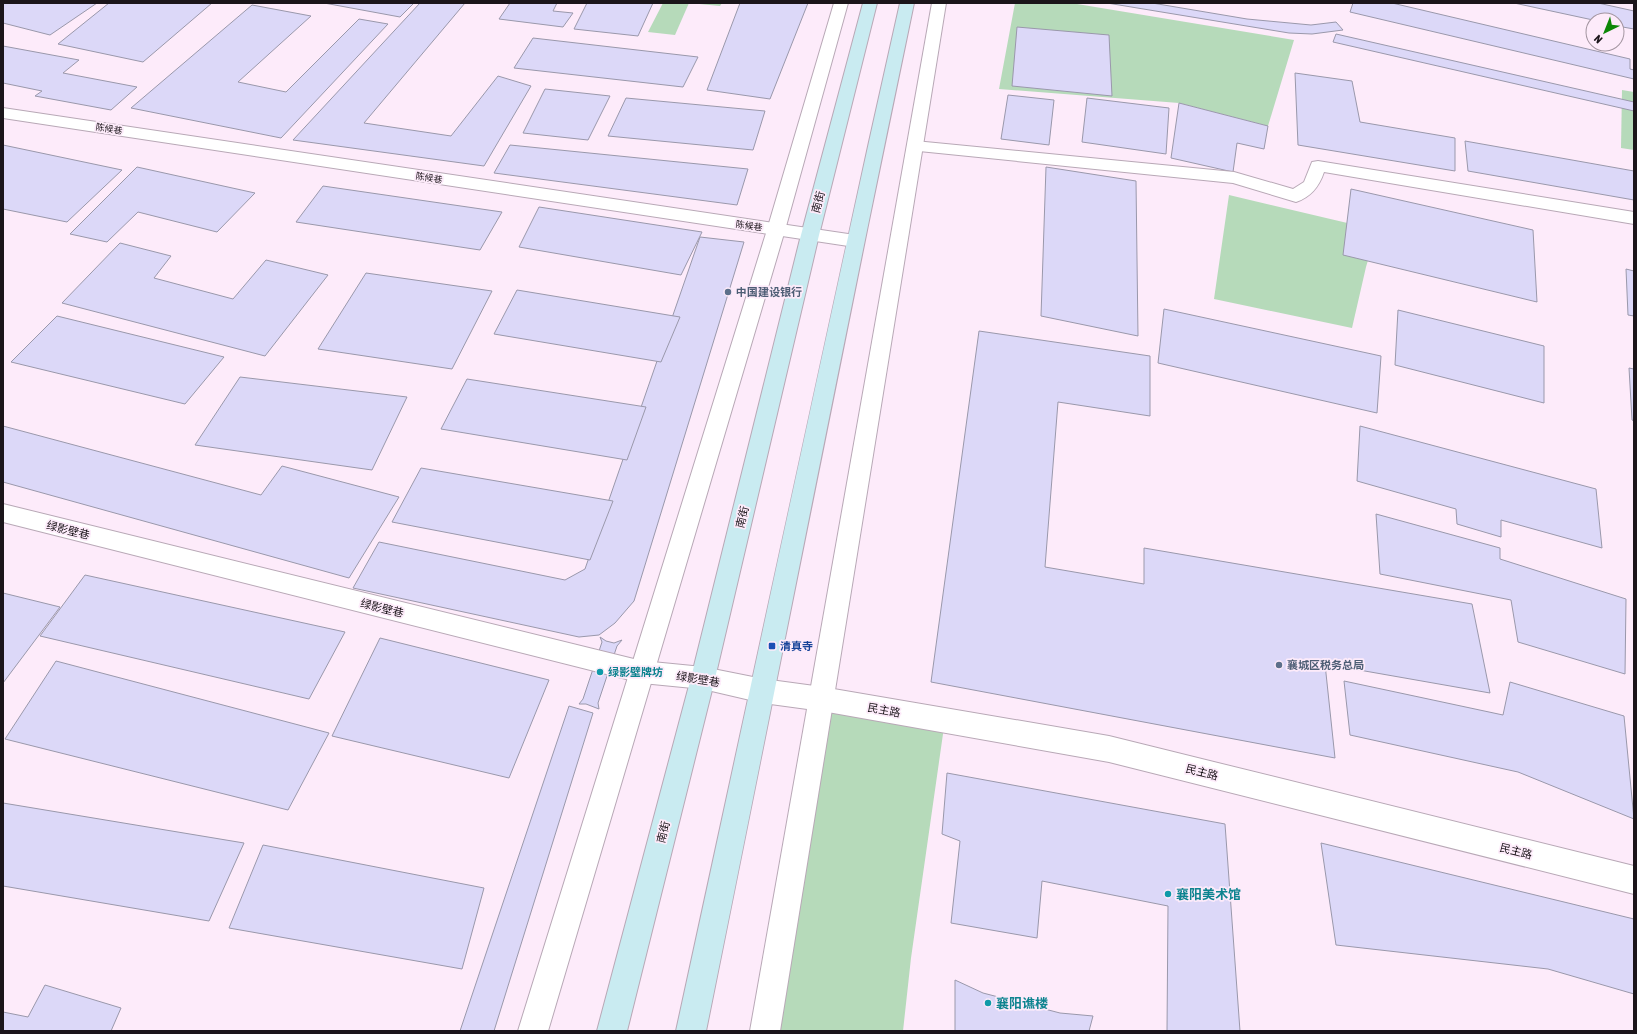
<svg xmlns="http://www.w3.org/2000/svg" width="1637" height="1034" font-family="'Asap Condensed','Noto Sans SC',sans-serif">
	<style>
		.green { fill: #b6daba }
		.building { fill: #dcd8f8; stroke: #9a98ab }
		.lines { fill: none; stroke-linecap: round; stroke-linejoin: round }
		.pedestrian-casing { stroke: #b8a8b6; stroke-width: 2 }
		.minor-casing { stroke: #b8a8b6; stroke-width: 2 }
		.tertiary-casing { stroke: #b8a8b6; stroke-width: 2 }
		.secondary-casing { stroke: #b8a8b6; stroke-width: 2 }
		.pedestrian { fill: #fff; fill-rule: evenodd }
		.minor { fill: #fff; fill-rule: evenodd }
		.tertiary { fill: #fff; fill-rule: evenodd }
		.secondary { fill: #c9ebf1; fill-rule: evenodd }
		.service-dot { fill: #5c6f8a; stroke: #fdebfa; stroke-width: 1.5 }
		.transit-dot { fill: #1a4fb4; stroke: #fdebfa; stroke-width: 1.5 }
		.culture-dot { fill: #0f9aa8; stroke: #fdebfa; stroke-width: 1.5 }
		.labels { text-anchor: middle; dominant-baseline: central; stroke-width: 3.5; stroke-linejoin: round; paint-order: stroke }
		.far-street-label { font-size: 9px; fill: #1b151a; stroke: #fdebfa }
		.street-label { font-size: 11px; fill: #1b151a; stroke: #fdebfa }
		.service-label { font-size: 11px; font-weight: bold; fill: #4e5e75; stroke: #fdebfa; text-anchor: start }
		.transit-label { font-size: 11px; font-weight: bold; fill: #164399; stroke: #fdebfa; text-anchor: start }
		.culture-label { font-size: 11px; font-weight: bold; fill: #0d838f; stroke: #fdebfa; text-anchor: start }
		.near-culture-label { font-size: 13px; font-weight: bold; fill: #0d838f; stroke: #fdebfa; text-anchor: start }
	</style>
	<rect width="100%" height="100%" fill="#fdebfa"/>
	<g class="green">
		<polygon points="663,3 722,3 720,6 689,3 675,35 648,32"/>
		<polygon points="1015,3 1071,3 1294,40 1268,126 1179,103 999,89"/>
		<polygon points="1622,90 1634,92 1634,150 1621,148"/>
		<polygon points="1229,195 1377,230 1366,267 1352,328 1214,299"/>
		<polygon points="822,699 945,720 911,958 903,1031 763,1031"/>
	</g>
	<g class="building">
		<polygon points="3,3 97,3 50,35 3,23"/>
		<polygon points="109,3 212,3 143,62 58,44"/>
		<polygon points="324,3 414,3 400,17"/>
		<polygon points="420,3 465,3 364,123 451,136 498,76 531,86 484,166 293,140"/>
		<polygon points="510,3 557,3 553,11 573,13 563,27 499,19"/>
		<polygon points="587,3 653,3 638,36 574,29"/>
		<polygon points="740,3 808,3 770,99 707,90"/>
		<polygon points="1107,3 1152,3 1247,19 1311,25 1336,22 1343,30 1312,34 1289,33"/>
		<polygon points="1353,3 1392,3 1630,59 1630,69 1634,70 1634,79 1350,12"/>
		<polygon points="1514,3 1598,3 1634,11 1634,29 1617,26 1617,20 1593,20"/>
		<polygon points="252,5 311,16 238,82 286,92 359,19 388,24 281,138 131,108"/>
		<polygon points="1017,27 1109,35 1112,96 1012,86"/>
		<polygon points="1336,34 1634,102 1634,111 1333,42"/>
		<polygon points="533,38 698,57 683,87 514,68"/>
		<polygon points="3,46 79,60 63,73 137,87 111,110 35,96 42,91 3,83"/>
		<polygon points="1295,73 1352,81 1360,122 1455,138 1455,171 1298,145"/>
		<polygon points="545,89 610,96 588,140 523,133"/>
		<polygon points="1008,95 1054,100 1049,145 1001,139"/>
		<polygon points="626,98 765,111 753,150 608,136"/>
		<polygon points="1087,98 1169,108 1166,154 1082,142"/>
		<polygon points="1179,103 1268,126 1264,149 1237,143 1233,172 1171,158"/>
		<polygon points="1465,141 1634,171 1634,200 1468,171"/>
		<polygon points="3,145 122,170 67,222 3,209"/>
		<polygon points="510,145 748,169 737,205 494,173"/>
		<polygon points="137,167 255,193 217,232 138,212 107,242 70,234"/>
		<polygon points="1046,167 1136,181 1138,336 1041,316"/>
		<polygon points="323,186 502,212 480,250 296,222"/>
		<polygon points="1351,189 1533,230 1537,302 1343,255"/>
		<polygon points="539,207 702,232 681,275 519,247"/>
		<polygon points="700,237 744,242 634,601 615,623 599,635 579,637 353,588 379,542 565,580 585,569"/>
		<polygon points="120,243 171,256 154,278 233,299 266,260 328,275 265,356 62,303"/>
		<polygon points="1626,269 1634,271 1634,316 1628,315"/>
		<polygon points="366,273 492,291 452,369 318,349"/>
		<polygon points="517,290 680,317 661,362 494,334"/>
		<polygon points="1164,309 1381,356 1377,413 1158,363"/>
		<polygon points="1398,310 1544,346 1544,403 1395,365"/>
		<polygon points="57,316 224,357 185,404 11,362"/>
		<polygon points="979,331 1150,356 1150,416 1058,402 1045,567 1144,584 1144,548 1472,604 1490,693 1325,664 1335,758 931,682"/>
		<polygon points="1629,368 1634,369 1634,421 1632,420"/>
		<polygon points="240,377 407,397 372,470 195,445"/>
		<polygon points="467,379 646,407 627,460 441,429"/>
		<polygon points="3,426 261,495 282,466 399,497 349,578 3,482"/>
		<polygon points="1360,426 1596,489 1602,548 1501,520 1501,537 1457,524 1456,509 1357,481"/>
		<polygon points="421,468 613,501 590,560 392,522"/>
		<polygon points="1376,514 1500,548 1500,559 1626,599 1625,674 1518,642 1511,600 1380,574"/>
		<polygon points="85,575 345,632 309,699 40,636"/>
		<polygon points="3,593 60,607 3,683"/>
		<polygon points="600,637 606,641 614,643 622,640 617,646 598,703 599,709 586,704 579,704 583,699 602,642"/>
		<polygon points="380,638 549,680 509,778 332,736"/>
		<polygon points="56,661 329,733 288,810 5,739"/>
		<polygon points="1344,681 1503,715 1510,682 1624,716 1634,819 1518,772 1350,735"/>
		<polygon points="569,706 593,713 494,1031 460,1031"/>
		<polygon points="947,773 1225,824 1240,1031 1167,1031 1168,906 1042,881 1037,938 951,923 960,841 942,834"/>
		<polygon points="3,803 244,843 209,921 3,886"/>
		<polygon points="1321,843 1634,919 1634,994 1548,969 1336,945"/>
		<polygon points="263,845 484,888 462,969 229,928"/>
		<polygon points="955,980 983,993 1060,1013 1093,1016 1089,1031 955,1031"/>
		<polygon points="45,985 121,1008 111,1031 3,1031 3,1012 28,1017"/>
	</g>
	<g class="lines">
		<defs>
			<polygon id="pedestrian" points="3,504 642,661 651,664 654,672 651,680 642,683 3,522"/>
			<g id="minor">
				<polygon points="3,108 855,235 861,237 864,241 861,245 855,247 3,118"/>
				<path d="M915 141 1234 172 1293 189 1304 182 1312 162 1318 161 1634 212V224L1324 172C1319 187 1311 197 1296 202L1233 183 909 150 907 146 909 142Z"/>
				<polygon points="642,661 703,667 763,679 822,687 1109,736 1634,866 1634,894 1109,762 822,711 763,703 703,689 642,683 633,680 630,672 633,664"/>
			</g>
			<g id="tertiary">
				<polygon points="834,3 848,3 785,230 548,1031 518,1031 767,230"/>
				<polygon points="932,3 946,3 780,1031 750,1031"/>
			</g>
			<g id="secondary">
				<polygon points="863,3 877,3 819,235 715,678 627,1031 597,1031 691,678 801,235"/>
				<path d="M900 3H914C842 345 776 688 706 1031H676C751 688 823 345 900 3Z"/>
			</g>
		</defs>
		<use href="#pedestrian" class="pedestrian-casing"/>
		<use href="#minor" class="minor-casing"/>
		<use href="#tertiary" class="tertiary-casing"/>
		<use href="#secondary" class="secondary-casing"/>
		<use href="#pedestrian" class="pedestrian"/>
		<use href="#minor" class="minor"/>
		<use href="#tertiary" class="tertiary"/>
		<use href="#secondary" class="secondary"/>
	</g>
	<g class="service-dot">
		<circle cx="728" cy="292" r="4"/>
		<circle cx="1279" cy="665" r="4"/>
	</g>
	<rect class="transit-dot" x="768" y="642" width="8" height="8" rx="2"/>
	<g class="culture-dot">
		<circle cx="600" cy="672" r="4"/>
		<circle cx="1168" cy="894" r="4"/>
		<circle cx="988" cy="1003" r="4"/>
	</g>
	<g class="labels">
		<g class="far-street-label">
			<text transform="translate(109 129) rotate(9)">陈候巷</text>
			<text transform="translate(429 178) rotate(9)">陈候巷</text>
			<text transform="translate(749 226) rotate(8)">陈候巷</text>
		</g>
		<g class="street-label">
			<text transform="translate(818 202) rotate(-75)">南街</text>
			<text transform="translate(742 517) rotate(-76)">南街</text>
			<text transform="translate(68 530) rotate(14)">绿影壁巷</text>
			<text transform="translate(382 608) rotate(14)">绿影壁巷</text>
			<text transform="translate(698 679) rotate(9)">绿影壁巷</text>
			<text transform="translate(884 710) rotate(10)">民主路</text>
			<text transform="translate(1202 772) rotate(14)">民主路</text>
			<text transform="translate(663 832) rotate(-76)">南街</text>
			<text transform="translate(1516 851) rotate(14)">民主路</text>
		</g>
		<g class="service-label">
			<text x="736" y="292">中国建设银行</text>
			<text x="1287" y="665">襄城区税务总局</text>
		</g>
		<g class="transit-label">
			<text x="780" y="646">清真寺</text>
		</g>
		<g class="culture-label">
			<text x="608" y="672">绿影壁牌坊</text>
		</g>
		<g class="near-culture-label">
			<text x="1176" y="894">襄阳美术馆</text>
			<text x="996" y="1003">襄阳谯楼</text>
		</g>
	</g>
	<rect width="1637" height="1034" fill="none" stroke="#1b151a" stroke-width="8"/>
	<g transform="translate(1605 32) rotate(223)"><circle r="19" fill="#fdebfa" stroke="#a395a0"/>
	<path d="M0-3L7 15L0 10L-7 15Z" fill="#0c8707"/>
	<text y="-6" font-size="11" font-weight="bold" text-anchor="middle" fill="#1b151a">N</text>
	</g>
</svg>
